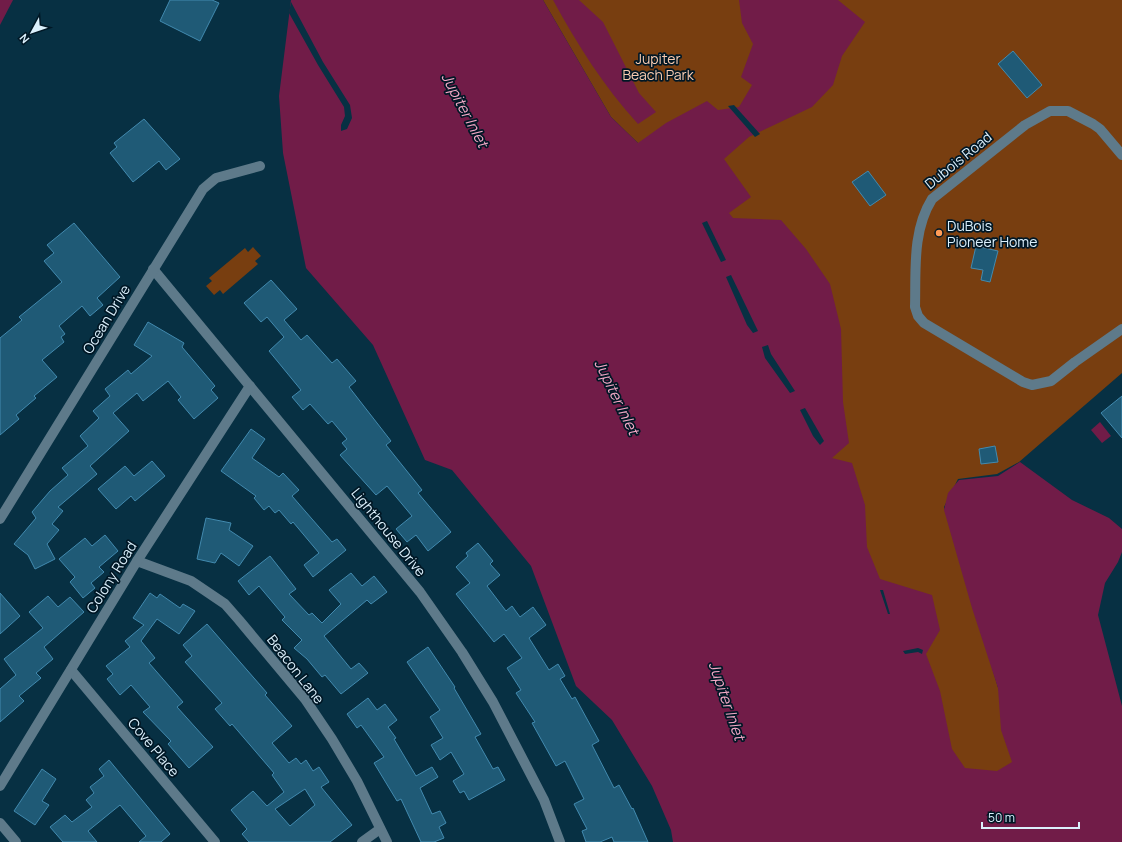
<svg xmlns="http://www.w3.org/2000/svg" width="1122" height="842" font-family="Manrope,sans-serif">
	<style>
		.green { fill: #783e10 }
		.water { fill: #711c48 }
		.pier { fill: #073043 }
		.building { fill: #1f5a76; stroke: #428aaf; fill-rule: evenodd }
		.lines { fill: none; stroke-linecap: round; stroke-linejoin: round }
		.minor { stroke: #5e7a8a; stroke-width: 10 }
		.poi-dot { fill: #fe9c58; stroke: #001725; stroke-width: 1.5 }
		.labels { text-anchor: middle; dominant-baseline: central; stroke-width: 3.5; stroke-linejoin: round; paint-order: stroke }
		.park-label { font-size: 14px; fill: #f9ccb1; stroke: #001725 }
		.street-label { font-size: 14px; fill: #dbf0fc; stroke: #001725 }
		.poi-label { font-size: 14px; fill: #dbf0fc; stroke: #001725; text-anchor: start }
		.water-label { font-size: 15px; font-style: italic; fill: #f2a8c6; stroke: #001725 }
	</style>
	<rect width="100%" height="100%" fill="#073043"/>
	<g class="green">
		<polygon points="543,0 1122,0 1122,373 1019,462 997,474 958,479 944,507 1005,711 1013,763 998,772 964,769 951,750 905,656 831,459 638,143 611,117"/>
		<polygon points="253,247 261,256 255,261 258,264 223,294 220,290 214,295 206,286 212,281 209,278 245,248 248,252"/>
	</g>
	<g class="water">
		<polygon points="0,0 13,0 0,25"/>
		<polygon points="291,0 543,0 611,117 638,143 666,123 707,101 718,110 739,107 752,85 741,77 753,44 742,23 739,0 838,0 865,22 842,56 833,85 812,107 749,137 724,159 751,197 729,213 733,218 781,220 806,249 830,284 841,329 843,402 849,443 832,458 852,463 865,505 867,547 880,579 932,595 940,630 926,654 940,691 952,749 965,768 997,771 1012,762 1001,730 998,688 972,608 944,510 948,493 959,480 998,476 1020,462 1072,500 1109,518 1122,529 1122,552 1118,562 1105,583 1098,615 1122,706 1122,842 673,842 671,830 652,786 612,720 576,686 531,566 452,470 425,460 373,345 306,268 283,153 279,96"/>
		<path d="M553 0H579L603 22 639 93 656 112 638 124C604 87 577 44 553 0Z"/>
		<polygon points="1100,422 1111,436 1102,443 1091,430"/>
	</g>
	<g class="pier">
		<polygon points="291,2 323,62 350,105 352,118 347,129 341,131 341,125 345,116 344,107 318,65 289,13"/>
		<polygon points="734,105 760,134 755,137 728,106"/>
		<polygon points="707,221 726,260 721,262 702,223"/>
		<polygon points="731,275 758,331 753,333 747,325 726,277"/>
		<polygon points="768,345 771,354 795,391 790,393 765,358 762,347"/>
		<polygon points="805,408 824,441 820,445 813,436 800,410"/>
		<polygon points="880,590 883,590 890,614 888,614"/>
		<polygon points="918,648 923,650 922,654 918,652 905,654 903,651"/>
	</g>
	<g class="building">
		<polygon points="170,0 212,0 219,3 200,41 160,21"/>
		<polygon points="1013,51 1042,85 1027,98 998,64"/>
		<polygon points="144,119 180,159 166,170 159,161 133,182 110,153 117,147 114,143"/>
		<polygon points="868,171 886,195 870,206 852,182"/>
		<polygon points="74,223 120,277 97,298 103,305 90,316 82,306 59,326 65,334 61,337 64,342 42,360 57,377 34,396 36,398 16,415 19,419 0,435 0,338 22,320 19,317 62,282 44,261 54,253 47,245"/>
		<polygon points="976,246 998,251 990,282 981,280 983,270 971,268"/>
		<polygon points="271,280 297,309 284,320 301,340 307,335 332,363 337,359 356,381 349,387 391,441 386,445 422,490 418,493 451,532 428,551 416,535 407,542 396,529 412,516 387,486 376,495 340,455 347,449 342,443 347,439 332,421 328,424 310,404 303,410 292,397 301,390 269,351 284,337 267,317 261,322 244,303"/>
		<polygon points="148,322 184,343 182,347 215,386 211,390 218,398 194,419 178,400 181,397 168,381 143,401 137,393 113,413 129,431 90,466 97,474 58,507 63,511 52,524 59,530 47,544 55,559 35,569 28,555 14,544 36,518 32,512 50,491 68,475 62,468 88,446 80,436 99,418 93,411 110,396 105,389 128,370 131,374 152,356 134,345"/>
		<polygon points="1122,396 1122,438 1101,413"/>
		<polygon points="251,429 265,439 252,458 279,477 283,473 299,490 292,496 332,542 337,539 346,550 313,577 304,565 319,553 293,522 291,524 279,510 275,513 269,506 264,510 254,498 256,496 221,471"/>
		<polygon points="995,446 998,462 981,464 979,449"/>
		<polygon points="152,461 165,476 135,501 131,496 116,509 98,489 125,466 134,476"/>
		<polygon points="206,518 231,523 229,530 253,546 239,566 221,553 215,563 197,559"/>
		<polygon points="105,535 118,551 99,567 104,572 91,583 95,588 83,598 70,582 75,577 59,559 85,538 92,546"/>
		<polygon points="478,543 493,561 490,564 500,575 487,586 506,611 512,606 520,617 533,607 546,625 529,638 549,670 558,664 565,676 560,679 572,699 575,697 599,741 592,745 614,788 619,785 632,809 633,808 648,842 614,842 612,837 600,842 586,842 582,831 587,829 574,804 584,799 565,761 556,766 532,723 535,722 516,693 521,690 507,668 522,658 504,634 494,642 456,594 470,583 456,567 468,556 466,553"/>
		<polygon points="270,556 296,589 289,594 309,615 312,613 322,623 341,604 329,590 351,573 362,586 374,576 387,592 371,604 367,600 324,636 351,669 359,663 368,673 341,694 325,675 322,677 307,659 294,648 302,640 282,620 285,617 259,586 249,595 238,581"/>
		<polygon points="0,593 20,616 0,634"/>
		<polygon points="150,593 157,598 160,594 180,608 183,604 195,611 179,634 157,619 141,641 155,658 149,663 183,702 177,707 213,747 189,768 168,744 171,741 143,712 150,707 131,685 120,695 107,679 113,674 106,666 130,647 125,641 144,625 133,618"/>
		<polygon points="48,596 58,607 70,597 84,612 44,647 53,659 36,673 41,678 19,696 24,701 0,722 0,689 16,675 4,659 43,628 29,612"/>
		<path d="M207 624 267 693 265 695 292 726 272 743 289 763 296 758 301 764 306 760 313 771 319 767 329 782 321 787 352 825 330 842H249L242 834 247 829 231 810 253 791 267 806 284 792 272 775 274 773 232 724 230 726 215 709 222 703 185 662 192 656 183 645ZM305 789 315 805 290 826 275 809Z"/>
		<polygon points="428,647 455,687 454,688 481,734 475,737 493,769 498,767 505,780 469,800 464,791 460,793 453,781 464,774 451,752 440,760 431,745 443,738 430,717 440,710 407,662"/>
		<polygon points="368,698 377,710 385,704 397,720 388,727 396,738 394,739 416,776 432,767 438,777 420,788 432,814 440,811 446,823 439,827 444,838 434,842 421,842 401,799 397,801 374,763 384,757 361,725 357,728 347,714"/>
		<polygon points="109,760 170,834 161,842 139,842 146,836 120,805 88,831 97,842 63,842 50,827 65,815 72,822 92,807 86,800 94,793 90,787 104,776 99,769"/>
		<polygon points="42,769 56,779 42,801 49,805 35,825 14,811"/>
	</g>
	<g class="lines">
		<g class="minor">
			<path d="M1122 155 1100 129 1093 124 1068 111H1050L1025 125 932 199C912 231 916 271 915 307L918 316 924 323 1023 382 1032 385 1051 381 1075 362 1122 329"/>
			<polyline points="153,269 420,592 462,652 493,702 544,800 560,842"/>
			<polyline points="0,519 203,189 216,178 260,166"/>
			<polyline points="137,561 191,581 225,604 239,620 305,699 332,739 357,781 387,842"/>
			<polyline points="71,670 215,842"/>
			<polyline points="0,786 137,561 250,386"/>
			<polyline points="0,823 16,842"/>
			<polyline points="362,842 380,829"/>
		</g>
	</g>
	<circle class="poi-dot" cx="939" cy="233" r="4"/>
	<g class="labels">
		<g class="park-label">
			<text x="658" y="58">Jupiter<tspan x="658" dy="16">Beach Park</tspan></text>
		</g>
		<g class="street-label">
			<text transform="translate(958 160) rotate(-39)">Dubois Road</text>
			<text transform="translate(106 319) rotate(-59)">Ocean Drive</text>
			<text transform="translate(389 532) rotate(51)">Lighthouse Drive</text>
			<text transform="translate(111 577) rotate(-58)">Colony Road</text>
			<text transform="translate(296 669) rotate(52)">Beacon Lane</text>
			<text transform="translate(154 747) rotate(50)">Cove Place</text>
		</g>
		<g class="poi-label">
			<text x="947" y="225">DuBois<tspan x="947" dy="16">Pioneer Home</tspan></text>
		</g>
		<g class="water-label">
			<text transform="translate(465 110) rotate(62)">Jupiter Inlet</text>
			<text transform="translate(617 397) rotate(64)">Jupiter Inlet</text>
			<text transform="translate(727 701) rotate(71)">Jupiter Inlet</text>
		</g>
	</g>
	<g transform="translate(32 32) rotate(230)" stroke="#001725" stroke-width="3" paint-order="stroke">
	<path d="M0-3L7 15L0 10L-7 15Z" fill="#dbf0fc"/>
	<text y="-6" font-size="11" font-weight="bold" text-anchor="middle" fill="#dbf0fc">N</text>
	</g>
	<path d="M982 822v6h97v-6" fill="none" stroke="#dbf0fc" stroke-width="2"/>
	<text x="988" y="822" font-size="12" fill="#dbf0fc" stroke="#001725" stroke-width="3" paint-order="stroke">50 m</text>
</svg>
